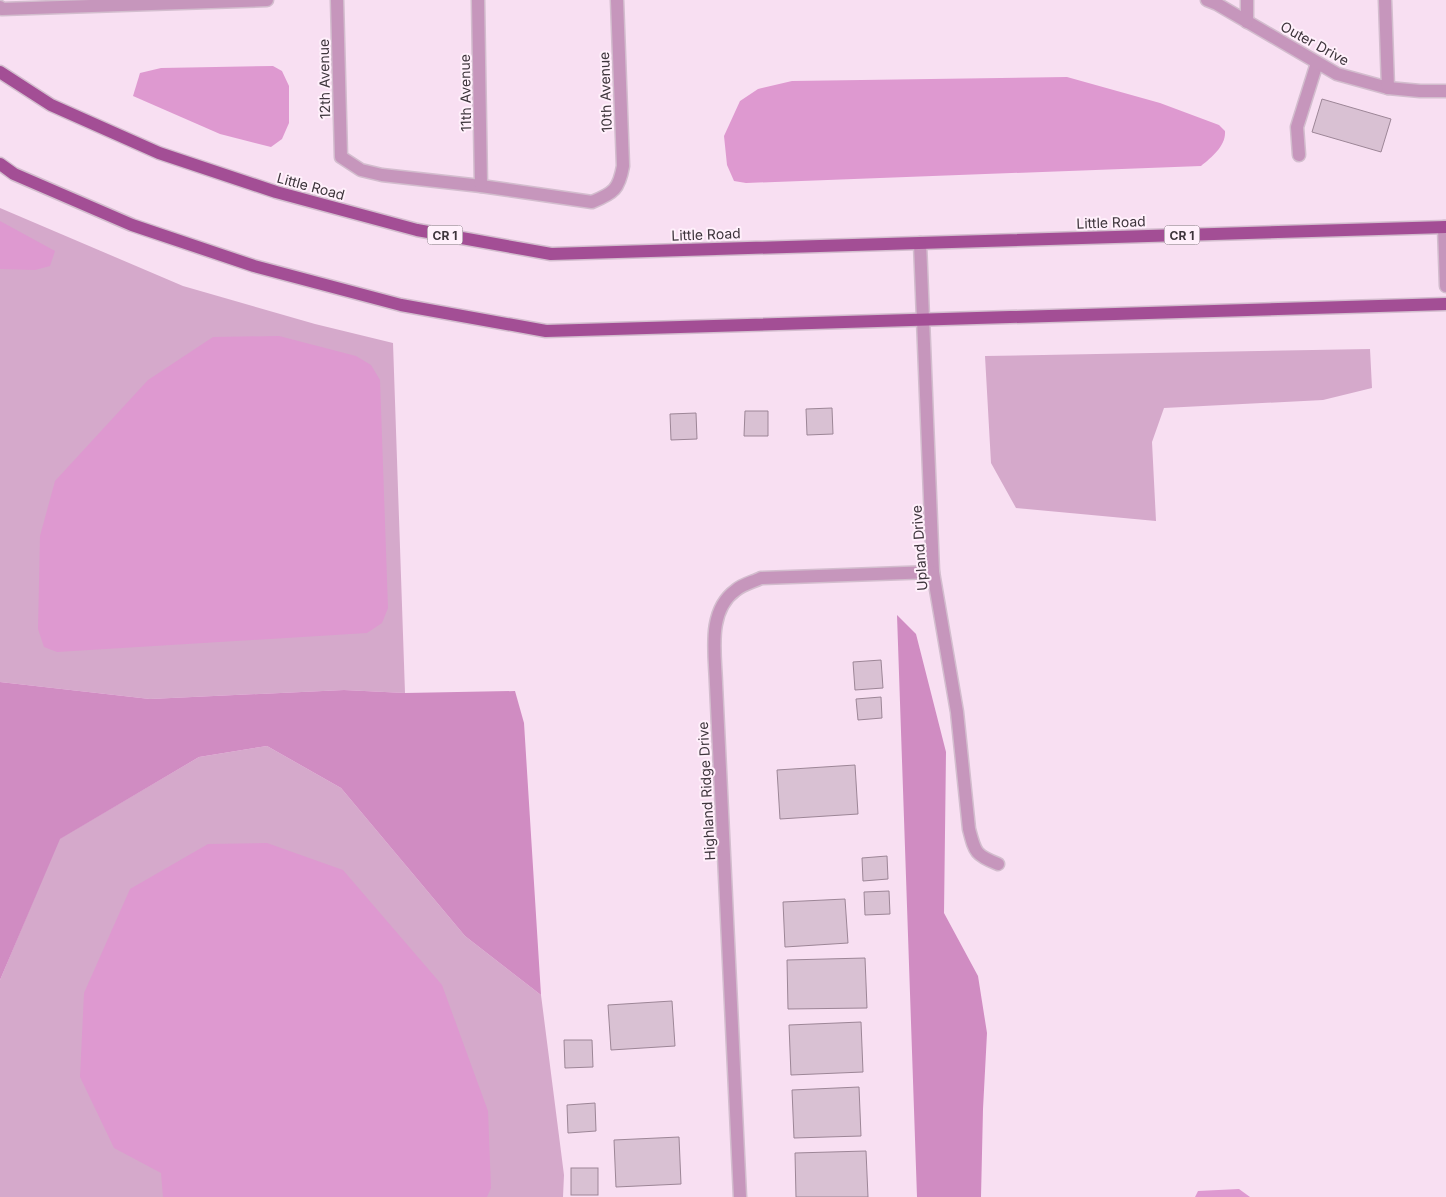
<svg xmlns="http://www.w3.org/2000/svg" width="1446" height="1197" font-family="Inter,sans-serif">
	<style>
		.green { fill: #d5a9cb }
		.forest { fill: #d08cc2 }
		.water { fill: #de99d0 }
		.building { fill: #d9c1d3; stroke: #9d8697 }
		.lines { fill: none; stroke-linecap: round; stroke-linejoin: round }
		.lane-casing { stroke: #d3bdce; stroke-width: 15 }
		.street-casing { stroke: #d3bdce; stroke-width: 15 }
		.primary-casing { stroke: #d3bdce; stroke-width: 15 }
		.lane { stroke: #c696bc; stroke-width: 12 }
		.street { stroke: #c696bc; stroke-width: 12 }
		.primary { stroke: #a34e95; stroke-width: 12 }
		.labels { text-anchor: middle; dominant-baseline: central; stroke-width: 4; stroke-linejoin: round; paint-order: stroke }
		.shield { fill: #fff0fb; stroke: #786d75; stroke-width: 1 }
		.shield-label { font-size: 12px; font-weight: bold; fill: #3e353c }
		.street-label { font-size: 14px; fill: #3e353c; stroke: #fff0fb }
	</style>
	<rect width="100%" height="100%" fill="#f8dff2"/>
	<g class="green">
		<polygon points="0,208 183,286 315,324 393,343 405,693 344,690 150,699 0,682"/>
		<polygon points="1370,349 1372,388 1323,400 1164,408 1152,442 1156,521 1016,508 991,463 985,356"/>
		<polygon points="267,746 341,788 465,936 541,995 564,1175 563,1197 0,1197 0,980 59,839 199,757"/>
	</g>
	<g class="forest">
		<polygon points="897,615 916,634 946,752 944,913 978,976 987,1033 983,1109 981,1197 917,1197"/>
		<polygon points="0,682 150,699 344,690 405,693 515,691 524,723 541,995 465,936 341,788 267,746 199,757 60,839 0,980"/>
	</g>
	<g class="water">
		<polygon points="273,66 282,71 289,86 289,123 282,139 271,147 220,134 133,96 140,73 161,68"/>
		<path d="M1067 77 1160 103 1219 125 1225 131C1226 146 1212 157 1201 166L746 183 734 181 727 165 724 136 740 101 758 89 792 81Z"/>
		<polygon points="0,221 55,251 50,266 35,270 0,269"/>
		<polygon points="279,336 356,356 371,365 380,380 388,608 382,623 367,633 57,652 44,647 38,629 40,536 55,481 148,380 213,337"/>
		<polygon points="267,843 343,870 442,985 488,1111 491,1188 487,1197 163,1197 161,1173 114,1148 80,1077 84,993 130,889 208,844"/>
		<polygon points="1239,1189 1250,1197 1195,1197 1198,1191"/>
	</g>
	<g class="building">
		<polygon points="1322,99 1391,119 1381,152 1312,132"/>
		<polygon points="832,408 833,434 807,435 806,409"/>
		<polygon points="745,411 768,411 768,436 744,436"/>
		<polygon points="696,413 697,439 671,440 670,414"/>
		<polygon points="881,660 883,688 855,690 853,662"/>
		<polygon points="881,697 882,718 858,720 856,699"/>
		<polygon points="855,765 858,814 780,819 777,770"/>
		<polygon points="887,856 888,879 863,881 862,858"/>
		<polygon points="889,891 890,914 865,915 864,892"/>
		<polygon points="845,899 848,943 785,947 783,902"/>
		<polygon points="865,958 867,1008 788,1009 787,960"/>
		<polygon points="672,1001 675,1046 611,1050 608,1005"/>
		<polygon points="861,1022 863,1072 791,1075 789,1025"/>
		<polygon points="564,1040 592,1040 593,1067 565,1068"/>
		<polygon points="859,1087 861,1136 794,1138 792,1090"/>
		<polygon points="595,1103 596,1131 568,1133 567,1105"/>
		<polygon points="679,1137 681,1184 616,1187 614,1140"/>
		<polygon points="866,1151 868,1197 796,1197 795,1153"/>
		<rect x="571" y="1168" width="27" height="27"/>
	</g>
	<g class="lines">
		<defs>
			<polyline id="lane" points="1299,155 1297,127 1317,63"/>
			<g id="street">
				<path d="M337 0 341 157 361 170 382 175 481 186 592 202C614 193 619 189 623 166L617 0"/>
				<polyline points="478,0 481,186"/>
				<polyline points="1207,0 1217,4 1337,74 1388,88 1420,91 1446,91"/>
				<polyline points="1247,0 1247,22"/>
				<polyline points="1385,0 1388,88"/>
				<polyline points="0,7 2,9 267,0"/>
				<polyline points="1444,227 1446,286"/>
				<path d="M920 243 933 572 957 712 969 829C975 852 975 855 998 864"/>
				<path d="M740 1197 716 684C715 652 707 611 736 590 743 584 753 582 761 578L933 572"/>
			</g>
			<g id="primary">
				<polyline points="0,72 51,105 159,153 276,192 417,230 551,254 1446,227"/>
				<polyline points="0,164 14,174 132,225 254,266 401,305 546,331 1446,304"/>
			</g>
		</defs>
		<use href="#lane" class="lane-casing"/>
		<use href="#street" class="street-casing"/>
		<use href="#primary" class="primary-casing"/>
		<use href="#lane" class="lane"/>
		<use href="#street" class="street"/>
		<use href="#primary" class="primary"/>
	</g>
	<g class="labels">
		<g class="shield">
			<rect x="427.5" y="225.5" width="35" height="19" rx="4"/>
			<rect x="1164.5" y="225.5" width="35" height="19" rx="4"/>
		</g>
		<g class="shield-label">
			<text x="445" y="235">CR 1</text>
			<text x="1182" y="235">CR 1</text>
		</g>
		<g class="street-label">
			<text transform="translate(1315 43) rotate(29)">Outer Drive</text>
			<text transform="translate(324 79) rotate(-91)">12th Avenue</text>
			<text transform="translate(605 92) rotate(-92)">10th Avenue</text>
			<text transform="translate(465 93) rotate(-91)">11th Avenue</text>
			<text transform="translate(311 186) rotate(15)">Little Road</text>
			<text transform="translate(1111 222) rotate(-2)">Little Road</text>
			<text transform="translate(706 234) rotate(-2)">Little Road</text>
			<text transform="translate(919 548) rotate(-94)">Upland Drive</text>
			<text transform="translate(706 791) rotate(-93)">Highland Ridge Drive</text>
		</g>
	</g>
</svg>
